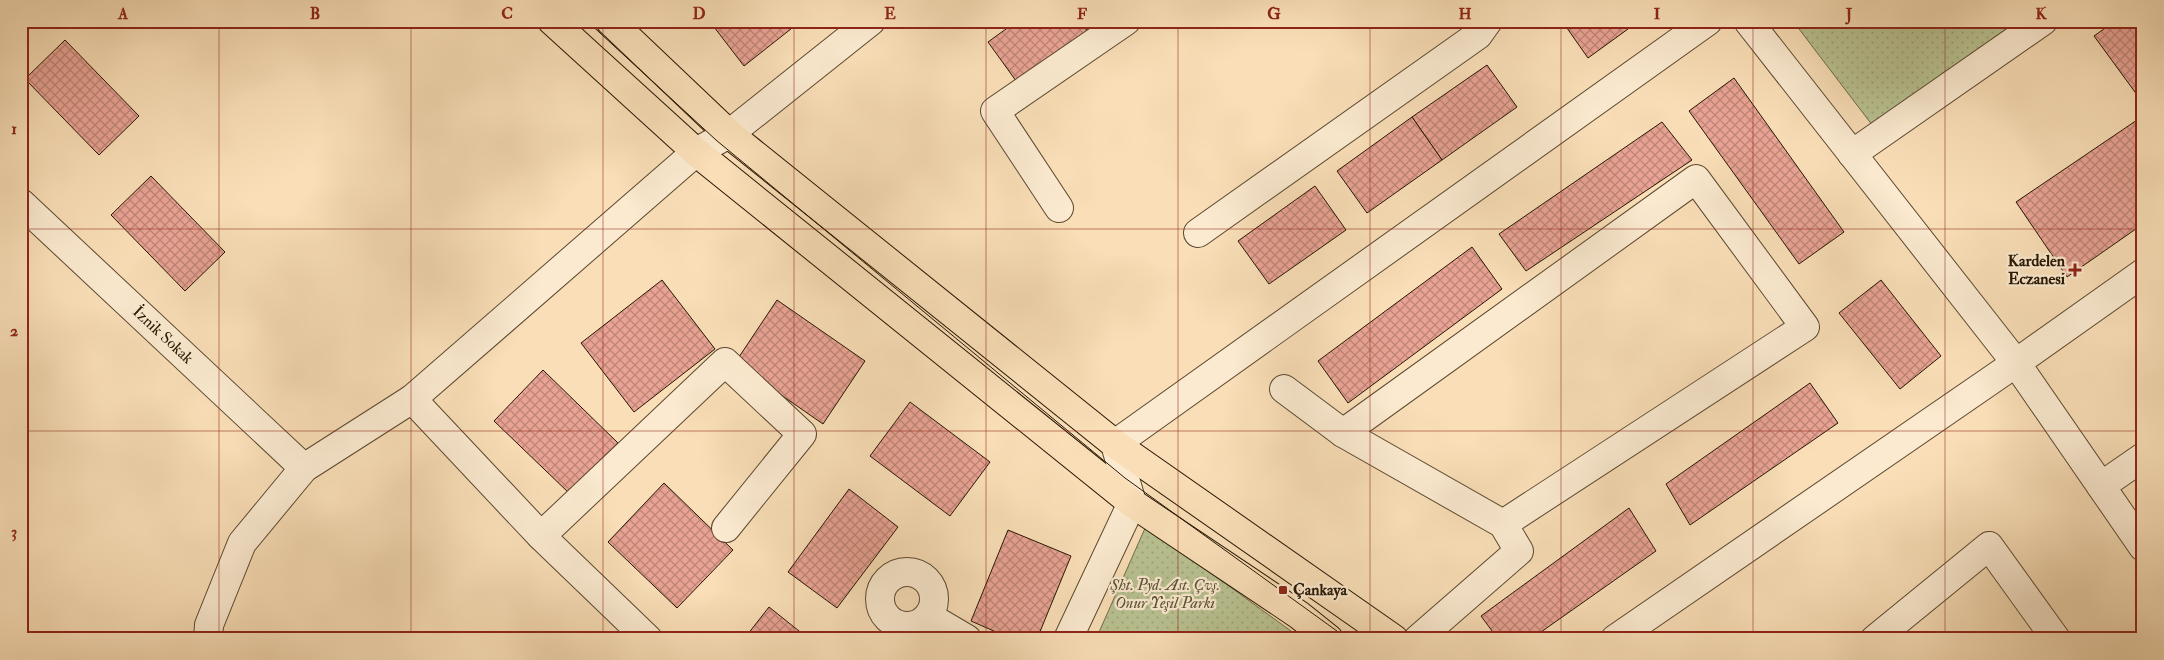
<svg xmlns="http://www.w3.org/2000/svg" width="2164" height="660" font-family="'IM FELL Double Pica',serif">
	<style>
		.grass { fill: url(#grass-dots); stroke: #706c4a }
		.building { fill: url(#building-cross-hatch); stroke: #261602 }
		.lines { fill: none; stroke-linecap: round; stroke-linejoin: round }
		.minor-casing { stroke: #5b482f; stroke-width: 30 }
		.major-casing { stroke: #261602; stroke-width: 30 }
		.minor { stroke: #fbead0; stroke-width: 28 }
		.major { stroke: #f9deb7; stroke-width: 28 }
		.tram { stroke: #261602; stroke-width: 1 }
		.grid { fill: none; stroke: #8f2418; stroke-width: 1; stroke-opacity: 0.55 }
		.poi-dot { fill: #8f2418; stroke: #fbead0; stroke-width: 2 }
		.labels { text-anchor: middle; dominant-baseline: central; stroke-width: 4.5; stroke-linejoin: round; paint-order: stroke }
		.poi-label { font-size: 16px; font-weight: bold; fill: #261602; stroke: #fbead0; text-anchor: end }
		.street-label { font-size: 16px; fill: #261602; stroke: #fbead0 }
		.park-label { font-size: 16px; font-style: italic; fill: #595234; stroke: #fbead0 }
		.neatline { fill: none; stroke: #8f2418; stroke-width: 2 }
		.grid-label { font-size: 16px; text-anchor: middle; font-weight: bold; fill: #8f2418 }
	</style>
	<defs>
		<pattern id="grass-dots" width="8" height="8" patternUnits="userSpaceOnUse" patternTransform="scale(1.25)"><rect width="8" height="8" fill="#b9c292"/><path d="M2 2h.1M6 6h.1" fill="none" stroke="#9fa67c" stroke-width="1.8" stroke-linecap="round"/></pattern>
		<pattern id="building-cross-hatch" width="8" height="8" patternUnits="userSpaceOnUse" patternTransform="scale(1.25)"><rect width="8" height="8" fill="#e9a394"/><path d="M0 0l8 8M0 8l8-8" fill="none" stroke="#bd8477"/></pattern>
	</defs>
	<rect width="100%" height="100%" fill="#f9deb7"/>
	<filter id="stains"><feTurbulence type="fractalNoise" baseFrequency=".004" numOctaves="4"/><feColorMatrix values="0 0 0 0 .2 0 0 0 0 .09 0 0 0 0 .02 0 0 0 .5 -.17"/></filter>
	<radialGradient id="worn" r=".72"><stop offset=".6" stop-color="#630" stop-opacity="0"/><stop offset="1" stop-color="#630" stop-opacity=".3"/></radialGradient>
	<g class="grass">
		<polygon points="1793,21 2041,21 1882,138"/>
		<polygon points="1146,526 1302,639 1096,639"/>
	</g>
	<g class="building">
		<polygon points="722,21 801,21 744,66 714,27"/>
		<polygon points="1017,21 1080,21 1090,35 1019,85 988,42"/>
		<polygon points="1081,21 1108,21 1090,34"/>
		<polygon points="1562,21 1622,21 1628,29 1588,58"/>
		<polygon points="2115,21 2143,21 2143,103 2094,36"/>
		<polygon points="65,40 139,116 99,155 25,79"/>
		<polygon points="1487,65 1517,107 1442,160 1412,117"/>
		<polygon points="1734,78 1844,232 1799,264 1689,111"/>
		<polygon points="2143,116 2143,224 2067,277 2016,202"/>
		<polygon points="1412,117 1442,160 1367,213 1337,171"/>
		<polygon points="1662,122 1692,160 1526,271 1499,234"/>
		<polygon points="151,176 225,252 185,291 111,215"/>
		<polygon points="1315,186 1346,230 1269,284 1238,241"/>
		<polygon points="1472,247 1502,289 1348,403 1318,361"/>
		<polygon points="662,280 715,349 634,412 581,343"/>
		<polygon points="1881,280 1941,356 1900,389 1839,313"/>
		<polygon points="777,300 865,361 823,424 735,363"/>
		<polygon points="543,370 618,443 570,494 494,421"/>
		<polygon points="1810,383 1838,423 1690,525 1666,484"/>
		<polygon points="910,402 990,462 950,516 870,456"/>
		<polygon points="664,483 733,550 677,608 608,542"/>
		<polygon points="849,489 898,527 837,608 788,572"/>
		<polygon points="1629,508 1656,551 1531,639 1498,639 1481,616"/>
		<polygon points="1008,530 1071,556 1037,639 1012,639 971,621"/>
		<polygon points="769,607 809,639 744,639"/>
	</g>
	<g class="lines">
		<defs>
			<g id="minor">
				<polyline points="1748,21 2016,363 2143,547"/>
				<polyline points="1852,154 2043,21"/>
				<polyline points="21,203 304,468"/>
				<polyline points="1059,208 995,111 1126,21"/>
				<polyline points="1198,233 1478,35 1488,21"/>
				<polyline points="1284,389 1343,433 1503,524 1519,551 1418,639"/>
				<polyline points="412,399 541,536 648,639"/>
				<polyline points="1343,433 1696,179 1805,327 1503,524"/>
				<polyline points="2101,486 2143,457"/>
				<polyline points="541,536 725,362 802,434 726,528"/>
				<circle cx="907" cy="599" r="27"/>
				<polyline points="928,616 967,639"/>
				<polyline points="208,639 209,625 242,543 304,468 412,399 696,152 729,134 871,21"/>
				<polyline points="1068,639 1132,503 1115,444 1708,21"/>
				<polyline points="1615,639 2016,363 2143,273"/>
				<polyline points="1875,639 1989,546 2056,639"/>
			</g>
			<g id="major">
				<polyline points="552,21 696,152 1132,503 1299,615 1329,639"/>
				<polyline points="610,21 729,134 1115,444 1394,639"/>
			</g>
		</defs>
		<use href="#minor" class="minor-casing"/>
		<use href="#major" class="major-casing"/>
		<use href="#minor" class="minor"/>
		<use href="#major" class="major"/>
		<polyline class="tram" points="587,21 716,140 1125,478 1348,639"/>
	</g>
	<path class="grid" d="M219 21V639M411 21V639M603 21V639M794 21V639M986 21V639M1178 21V639M1370 21V639M1561 21V639M1753 21V639M1945 21V639M21 229H2143M21 431H2143"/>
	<g class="poi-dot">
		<path d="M2072.5 262.5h5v5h5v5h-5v5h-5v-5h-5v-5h5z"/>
		<rect x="1278" y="585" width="10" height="10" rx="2.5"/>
	</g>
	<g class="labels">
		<g class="poi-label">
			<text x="2065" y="261">Kardelen<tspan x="2065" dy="18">Eczanesi</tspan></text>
			<text x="1293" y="590" text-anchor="start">Çankaya</text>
		</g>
		<g class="street-label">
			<text transform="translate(163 335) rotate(43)">İznik Sokak</text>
		</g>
		<g class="park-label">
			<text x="1165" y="585">Şht. Pyd. Ast. Çvş.<tspan x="1165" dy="18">Onur Yeşil Parkı</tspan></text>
		</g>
	</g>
	<rect width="2164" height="660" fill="none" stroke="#f9deb7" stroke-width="55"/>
	<rect x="28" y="28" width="2108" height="604" class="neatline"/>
	<g class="grid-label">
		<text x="123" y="19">A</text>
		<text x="315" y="19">B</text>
		<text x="507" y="19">C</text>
		<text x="699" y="19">D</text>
		<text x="890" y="19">E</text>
		<text x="1082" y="19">F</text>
		<text x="1274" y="19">G</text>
		<text x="1465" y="19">H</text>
		<text x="1657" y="19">I</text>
		<text x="1849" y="19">J</text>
		<text x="2041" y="19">K</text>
		<text x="14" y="134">1</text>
		<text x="14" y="336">2</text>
		<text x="14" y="537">3</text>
	</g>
	<rect width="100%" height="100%" filter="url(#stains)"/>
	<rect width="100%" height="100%" fill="url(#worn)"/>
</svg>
